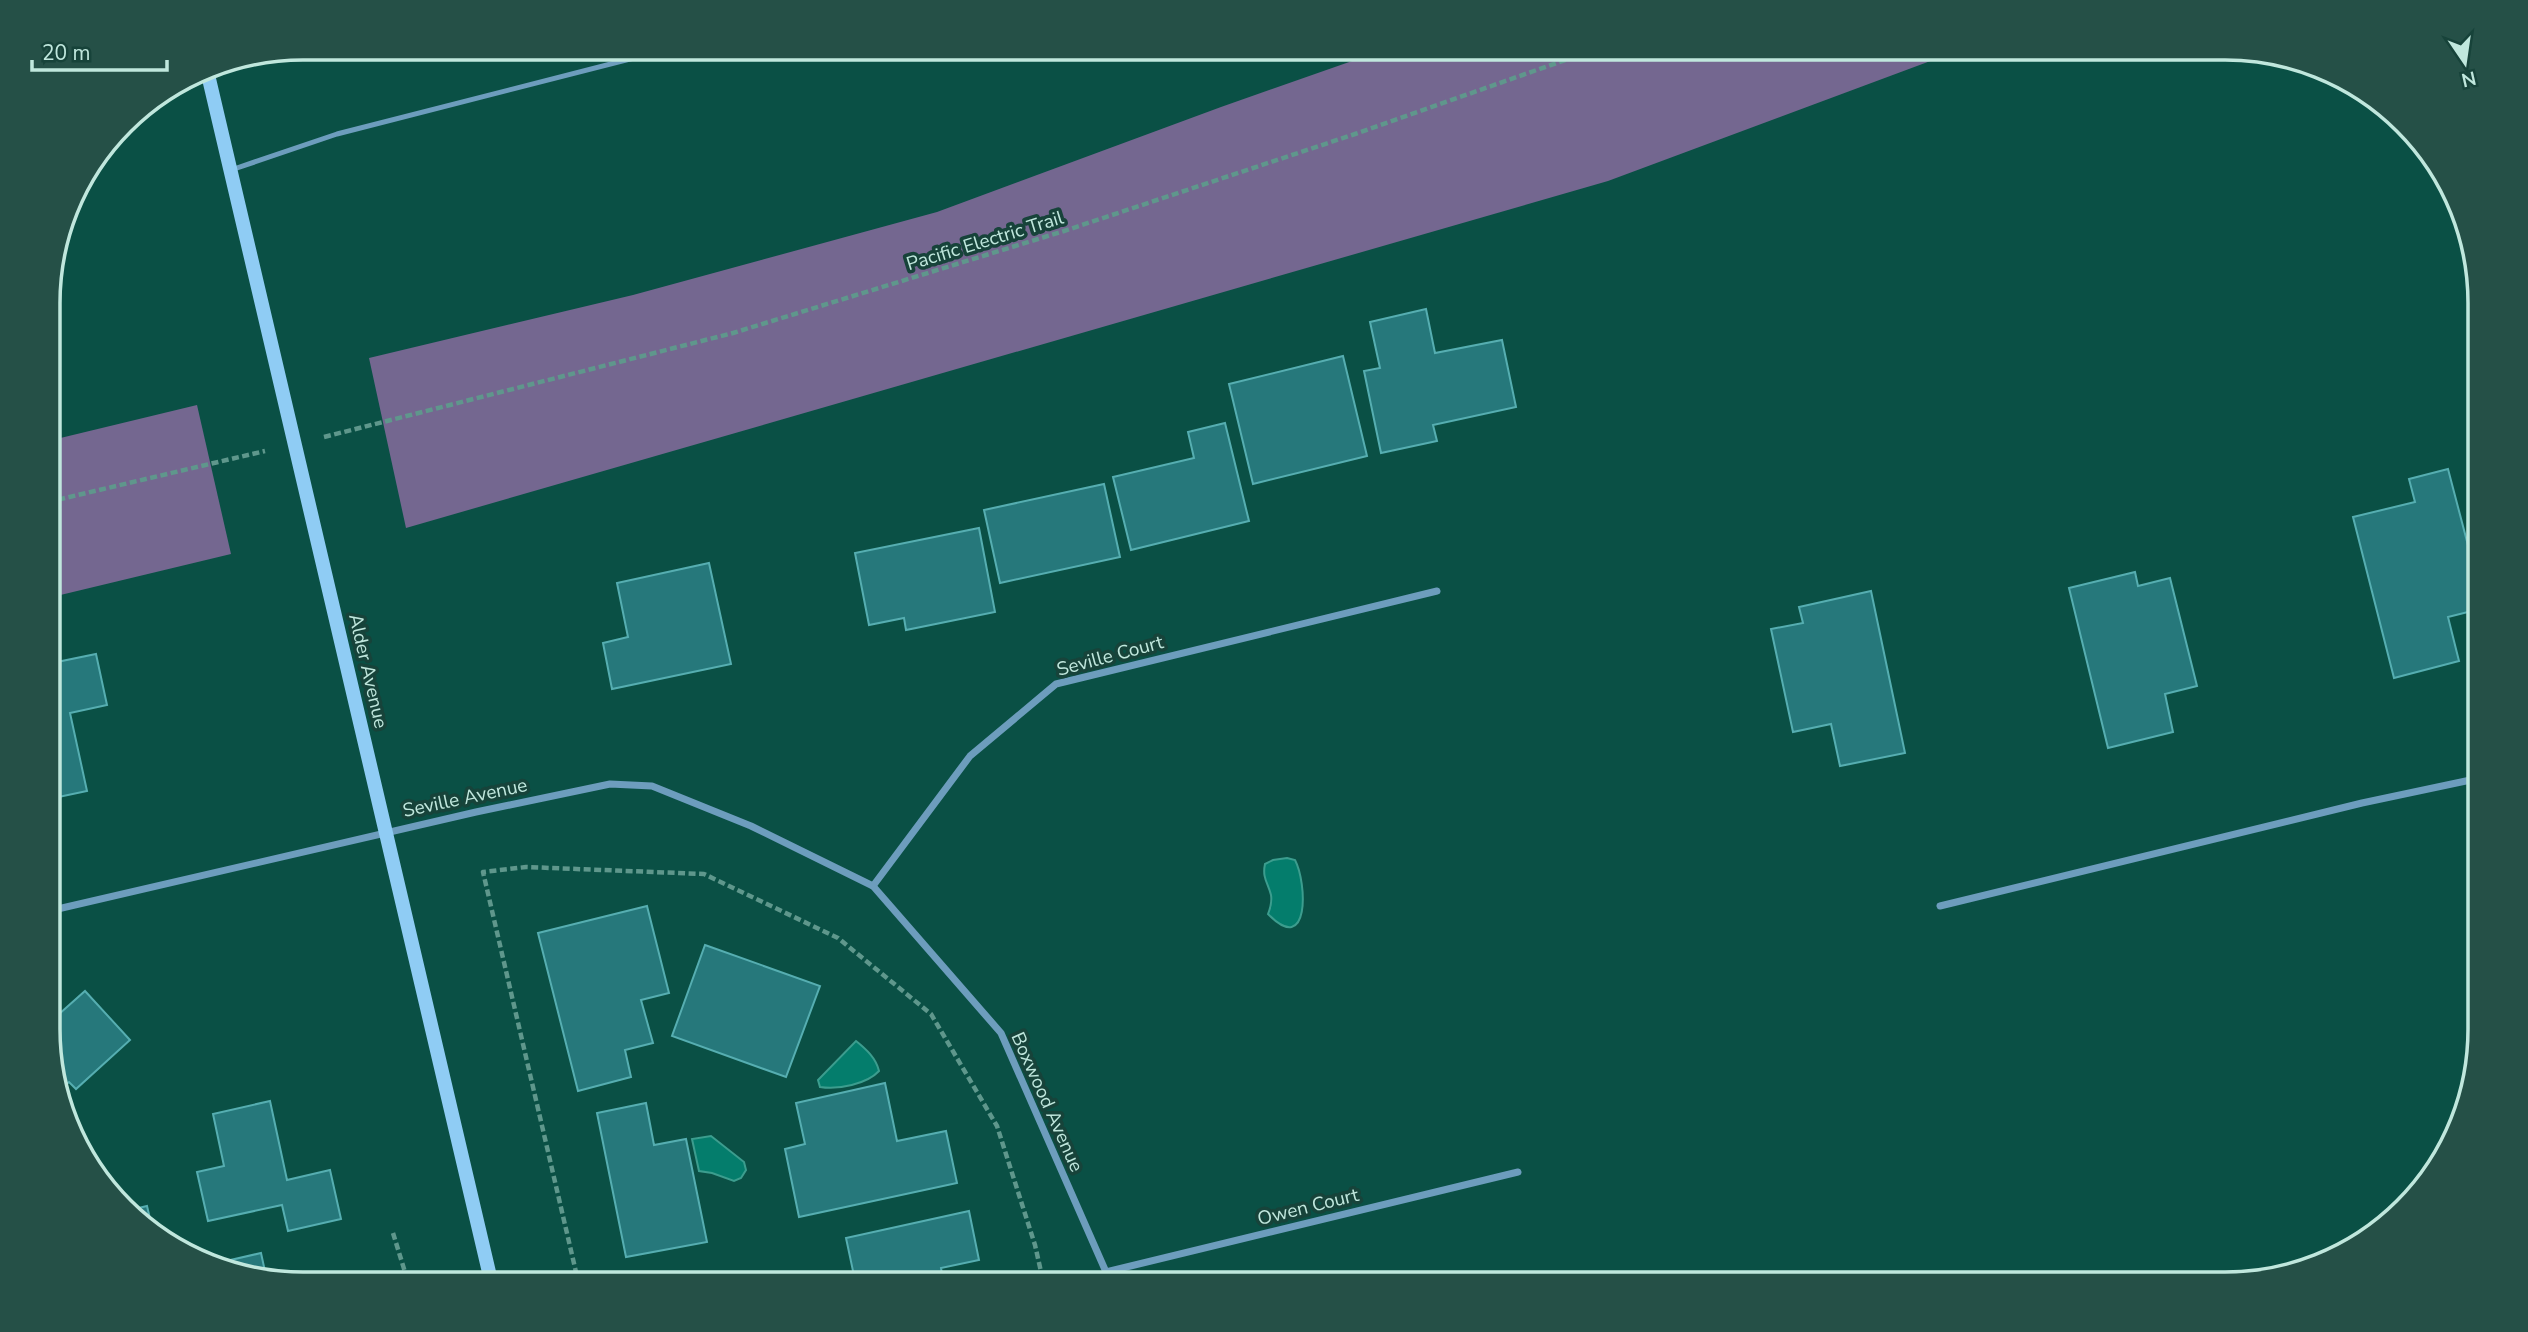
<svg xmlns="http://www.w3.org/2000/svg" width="2528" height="1332" font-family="'Nunito Sans',sans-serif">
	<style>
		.green { fill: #746790 }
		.water { fill: #047d6c; stroke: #3c9d8e; stroke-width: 2 }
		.building { fill: #26787b; stroke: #56aeb1; stroke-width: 2 }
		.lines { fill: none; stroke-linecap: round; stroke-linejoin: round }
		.path { stroke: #5f978c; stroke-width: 4.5; stroke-dasharray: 7 3.5; stroke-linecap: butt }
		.service { stroke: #6d9dbd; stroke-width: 5 }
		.minor { stroke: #6d9dbd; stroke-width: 7 }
		.secondary { stroke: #8fccf4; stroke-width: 14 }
		.labels { text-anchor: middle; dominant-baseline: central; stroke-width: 7; stroke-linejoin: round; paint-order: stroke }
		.street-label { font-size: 19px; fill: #c0e7dd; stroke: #17433a }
		.rim { fill: none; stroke: #c0e7dd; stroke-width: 3.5 }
	</style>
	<rect width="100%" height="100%" fill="#0a5045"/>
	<g class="green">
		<polygon points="1392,47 1968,47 1608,181 406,528 369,358 633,295 937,212 1221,107"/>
		<polygon points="197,405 231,554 48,598 48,441"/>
	</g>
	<g class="water">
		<path d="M1287 858 1295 860C1307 883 1310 957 1268 914 1270 909 1272 901 1271 895 1268 883 1262 878 1265 864L1273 860Z"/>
		<path d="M856 1041C866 1049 876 1058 879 1071 867 1084 838 1090 820 1087L818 1080Z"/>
		<polygon points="711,1136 744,1162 746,1170 741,1178 734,1181 712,1173 699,1171 692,1139"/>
	</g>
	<g class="building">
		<polygon points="1426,309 1435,353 1502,340 1516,407 1433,425 1437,441 1381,453 1364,371 1380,368 1370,322"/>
		<polygon points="1343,356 1367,456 1253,484 1229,384"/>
		<polygon points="1225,423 1249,521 1131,550 1113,477 1194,458 1188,432"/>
		<polygon points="2448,469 2480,591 2480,609 2448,617 2459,661 2394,678 2353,517 2415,502 2409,479"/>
		<polygon points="1104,484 1120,557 1000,583 984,510"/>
		<polygon points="979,528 995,612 906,630 904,618 869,625 855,553"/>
		<polygon points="709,563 731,664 612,689 603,643 628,637 617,583"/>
		<polygon points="2135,572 2138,586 2170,578 2197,686 2165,694 2173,732 2108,748 2069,588"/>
		<polygon points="1871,591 1905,753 1840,766 1831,724 1793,732 1771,629 1803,623 1799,607"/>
		<polygon points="49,647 52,663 96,654 107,705 70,713 87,791 49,799"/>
		<polygon points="647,906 669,993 641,1000 653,1043 625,1050 631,1077 578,1091 538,933"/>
		<polygon points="705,945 820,986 786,1077 672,1036"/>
		<polygon points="85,991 130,1040 76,1089 69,1082 60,1090 49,1064 49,1023"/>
		<polygon points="885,1083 897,1141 946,1131 957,1183 799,1217 785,1149 805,1144 796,1103"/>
		<polygon points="270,1101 287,1180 330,1170 341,1219 288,1231 282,1205 208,1221 197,1172 224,1166 213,1114"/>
		<polygon points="646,1103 654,1145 686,1139 707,1242 626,1257 597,1113"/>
		<polygon points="103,1167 109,1192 100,1185 93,1169"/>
		<polygon points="147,1206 152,1227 130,1210"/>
		<polygon points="969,1211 979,1260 941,1268 944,1285 856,1285 846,1238"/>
		<polygon points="261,1253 266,1276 213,1264"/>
		<polygon points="350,1275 352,1285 306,1285"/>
	</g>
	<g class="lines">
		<g class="path">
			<polyline points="324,437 733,333 1064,231 1355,134 1602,47"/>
			<polyline points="48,502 265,451"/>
			<polyline points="393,1233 409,1285"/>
			<polyline points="579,1285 483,872 526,867 704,874 838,938 931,1014 997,1126 1035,1245 1044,1285"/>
		</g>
		<polyline class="service" points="231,170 337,134 677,47"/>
		<g class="minor">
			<polyline points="873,886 970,756 1056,684 1437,591"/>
			<polyline points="1940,906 2362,803 2480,778"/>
			<polyline points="49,911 476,812 610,784 652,786 751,826 873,886 1001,1033 1106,1272 1108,1285"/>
			<polyline points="1106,1272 1518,1172"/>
		</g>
		<polyline class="secondary" points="206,66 492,1285"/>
	</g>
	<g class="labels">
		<g class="street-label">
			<text transform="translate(985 241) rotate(-17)">Pacific Electric Trail</text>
			<text transform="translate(1110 656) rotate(-15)">Seville Court</text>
			<text transform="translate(368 671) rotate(77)">Alder Avenue</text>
			<text transform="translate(465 798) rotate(-12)">Seville Avenue</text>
			<text transform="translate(1047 1102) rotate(66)">Boxwood Avenue</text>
			<text transform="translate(1308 1207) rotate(-14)">Owen Court</text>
		</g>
	</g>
	<path d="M0 0H2528V1332H0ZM303 60H2225A243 243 0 0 1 2468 303V1029A243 243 0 0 1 2225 1272H303A243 243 0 0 1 60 1029V303A243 243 0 0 1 303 60Z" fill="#255047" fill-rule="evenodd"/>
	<path class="rim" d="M303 60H2225A243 243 0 0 1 2468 303V1029A243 243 0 0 1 2225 1272H303A243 243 0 0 1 60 1029V303A243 243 0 0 1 303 60Z"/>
	<g transform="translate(2465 63) rotate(167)" stroke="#17433a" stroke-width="5" paint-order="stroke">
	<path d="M0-5L12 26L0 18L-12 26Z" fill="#c0e7dd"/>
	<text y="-10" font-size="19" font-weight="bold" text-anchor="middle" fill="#c0e7dd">N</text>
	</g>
	<path d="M32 60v10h135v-10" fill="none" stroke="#c0e7dd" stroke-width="3.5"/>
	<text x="42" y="60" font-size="21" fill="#c0e7dd" stroke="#17433a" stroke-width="5" paint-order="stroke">20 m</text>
</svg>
